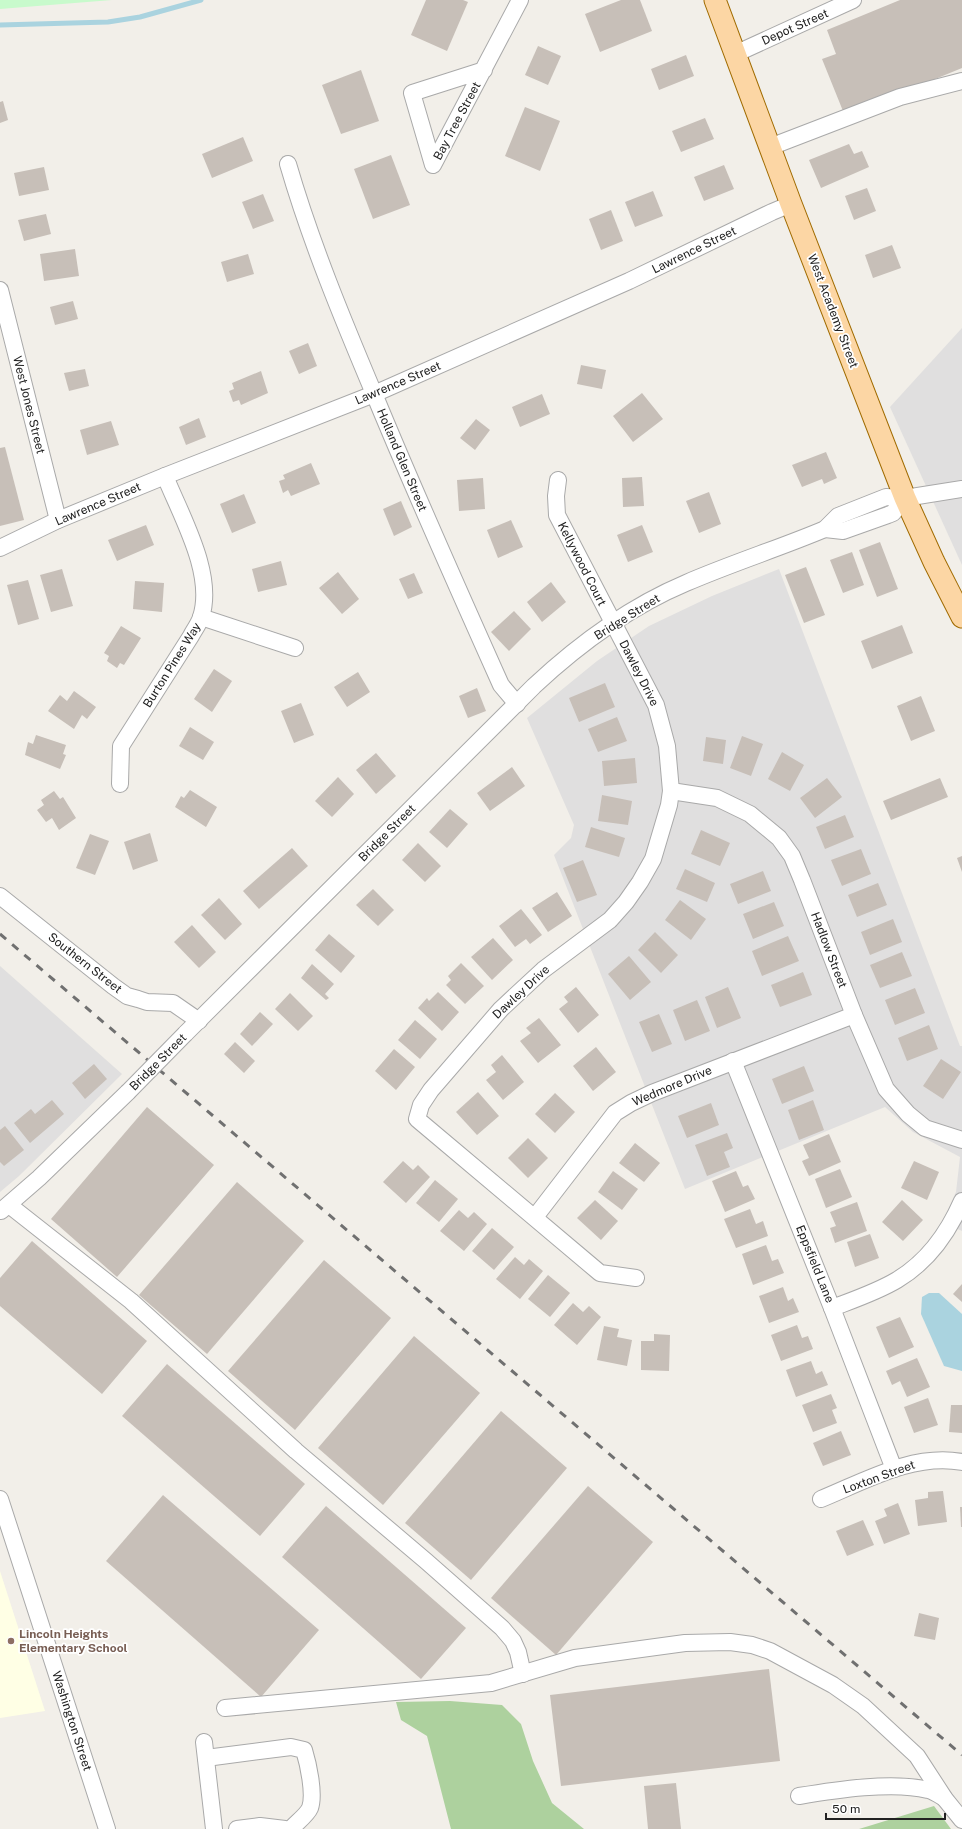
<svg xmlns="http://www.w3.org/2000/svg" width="962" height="1829" font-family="'Public Sans',sans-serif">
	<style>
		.residential { fill: #e0dfdf }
		.education { fill: #ffffe5 }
		.forest { fill: #add19e }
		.park { fill: #c8facc }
		.water { fill: #aad3df }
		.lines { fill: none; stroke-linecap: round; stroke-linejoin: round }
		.stream { stroke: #aad3df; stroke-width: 5 }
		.building { fill: #c7bfb8 }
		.minor-casing { stroke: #a9a9a9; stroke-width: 18 }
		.major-casing { stroke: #a06b00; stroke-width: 23 }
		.minor { stroke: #fff; stroke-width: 16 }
		.major { stroke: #fcd6a4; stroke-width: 21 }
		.rail { stroke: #707070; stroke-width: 3; stroke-dasharray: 8 8; stroke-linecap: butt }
		.minor-bridge-casing { stroke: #a9a9a9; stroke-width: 18; stroke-linecap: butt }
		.minor-bridge { stroke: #fff; stroke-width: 16 }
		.education-dot { fill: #8d6e63; stroke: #fff; stroke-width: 1.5 }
		.labels { text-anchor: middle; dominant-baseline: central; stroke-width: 3.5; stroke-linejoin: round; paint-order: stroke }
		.street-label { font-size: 12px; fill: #222; stroke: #fff }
		.education-label { font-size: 12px; font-weight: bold; fill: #785e54; stroke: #fff; text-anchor: start }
	</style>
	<rect width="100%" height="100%" fill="#f2efe9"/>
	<g class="residential">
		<polygon points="962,328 962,565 890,407"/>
		<polygon points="779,569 960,1046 962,1046 962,1231 942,1222 956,1192 960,1157 913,1132 885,1107 685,1189 554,855 571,838 574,825 527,718 597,661 649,626 712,596"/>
		<polygon points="0,966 122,1074 19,1176 0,1192"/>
	</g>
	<polygon class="education" points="0,1571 45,1711 0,1718"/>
	<g class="forest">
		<polygon points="450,1701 502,1705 521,1724 533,1761 552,1803 584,1829 451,1829 427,1736 401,1720 396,1702"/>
		<polygon points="934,1806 951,1829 859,1829"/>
	</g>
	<polygon class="park" points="0,0 112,0 0,9"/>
	<polygon class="water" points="929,1293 939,1293 962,1314 962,1371 944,1366 921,1314 922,1297"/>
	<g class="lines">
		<polyline class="stream" points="0,25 108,22 140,17 201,0"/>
	</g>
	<g class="building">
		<polygon points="426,0 463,0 468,2 447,51 411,35"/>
		<polygon points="621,0 640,0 652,31 600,52 585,14"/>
		<polygon points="900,0 962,0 962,68 845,116 822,59 836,54 827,30"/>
		<polygon points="538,46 561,56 548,85 525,75"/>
		<polygon points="686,55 694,76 659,90 651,69"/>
		<polygon points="361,70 379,121 341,134 322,85"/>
		<polygon points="3,101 8,120 0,123 0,102"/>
		<polygon points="525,107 560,121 540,171 505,156"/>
		<polygon points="705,118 714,139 681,152 672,131"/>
		<polygon points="243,137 253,161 212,178 202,154"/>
		<polygon points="849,144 854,154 862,151 869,167 821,188 809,160"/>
		<polygon points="391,155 410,205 373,219 354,169"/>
		<polygon points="724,165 734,189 704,201 694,177"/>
		<polygon points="44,167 49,190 19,196 14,173"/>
		<polygon points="867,188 876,211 854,220 845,196"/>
		<polygon points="653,191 663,216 635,227 625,202"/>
		<polygon points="263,194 274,221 253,229 242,202"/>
		<polygon points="611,210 623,241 601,250 589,219"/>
		<polygon points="46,214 51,234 24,241 18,220"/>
		<polygon points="892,245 901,268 873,278 865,255"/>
		<polygon points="75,249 79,276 44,281 40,254"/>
		<polygon points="248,254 254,274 227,282 221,262"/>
		<polygon points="73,301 78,319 55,325 50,307"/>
		<polygon points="308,343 317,366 299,374 289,351"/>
		<polygon points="581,365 606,370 602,389 577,384"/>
		<polygon points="85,369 89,386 69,391 64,373"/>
		<polygon points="261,371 268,393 241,405 239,400 233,402 229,391 234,389 232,383"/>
		<polygon points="642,393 663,419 633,442 613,416"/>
		<polygon points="542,394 550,414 520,427 512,407"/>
		<polygon points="199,418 206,437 186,445 179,427"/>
		<polygon points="476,419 490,430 475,450 460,438"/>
		<polygon points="111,421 119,445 87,455 80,430"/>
		<polygon points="5,447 24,520 0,526 0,448"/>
		<polygon points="826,452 837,478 824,484 822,479 802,487 792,465"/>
		<polygon points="311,463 320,484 291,496 288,490 283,493 279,481 285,479 283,475"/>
		<polygon points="642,477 644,506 623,507 622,478"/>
		<polygon points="483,478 485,509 459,511 457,480"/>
		<polygon points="709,492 721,524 699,533 686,501"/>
		<polygon points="244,494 256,523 232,533 220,504"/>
		<polygon points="401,501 412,527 394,536 383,509"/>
		<polygon points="511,520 523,547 498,558 487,530"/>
		<polygon points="146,525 154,545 117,561 108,540"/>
		<polygon points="642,525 653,552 628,562 617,535"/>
		<polygon points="880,542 898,589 877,597 859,550"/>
		<polygon points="852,552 864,585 843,593 830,560"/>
		<polygon points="281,561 287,585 258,592 252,569"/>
		<polygon points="806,567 825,615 804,623 785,575"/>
		<polygon points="62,569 73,606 51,612 40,575"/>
		<polygon points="338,572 359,599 342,614 319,588"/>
		<polygon points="414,573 423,593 408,599 399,579"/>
		<polygon points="28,580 39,619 18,625 7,585"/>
		<polygon points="135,581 164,583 162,612 133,609"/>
		<polygon points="551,582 566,602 542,622 527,602"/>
		<polygon points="514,611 531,629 509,651 491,632"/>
		<polygon points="902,625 913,653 872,669 861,641"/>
		<polygon points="121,626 141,638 124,665 120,663 117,668 107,661 109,656 104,653"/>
		<polygon points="214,669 232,681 212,712 194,699"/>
		<polygon points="358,672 370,692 347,707 334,687"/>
		<polygon points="605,683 615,707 579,722 569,698"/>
		<polygon points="477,688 486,711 468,718 459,696"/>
		<polygon points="74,691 96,707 87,719 82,715 74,729 48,711 60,695 67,701"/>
		<polygon points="921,696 935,731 911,741 897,706"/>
		<polygon points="301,703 314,735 294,743 281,711"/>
		<polygon points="617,717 627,741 598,752 588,729"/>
		<polygon points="190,727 214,742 203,760 179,746"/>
		<polygon points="36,735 66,745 63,754 66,755 60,769 25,755 28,742 33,744"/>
		<polygon points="742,736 763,744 751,776 730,768"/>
		<polygon points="706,737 726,740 723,764 703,761"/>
		<polygon points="782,752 804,765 790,791 768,779"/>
		<polygon points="376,753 396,776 376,794 356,770"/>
		<polygon points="635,758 637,783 604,786 602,761"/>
		<polygon points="512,767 525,786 490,811 477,793"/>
		<polygon points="338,777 354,794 332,817 315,801"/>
		<polygon points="827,778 842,797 815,818 800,798"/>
		<polygon points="940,778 948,797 891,820 883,801"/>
		<polygon points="190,790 217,807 206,827 175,807 181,796 184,798"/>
		<polygon points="54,791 60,799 63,797 76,818 59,830 52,818 46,822 37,810 44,805 41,800"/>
		<polygon points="602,795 632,801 628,825 598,821"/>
		<polygon points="450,809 468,824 447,848 429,832"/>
		<polygon points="845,815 854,837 825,849 816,827"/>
		<polygon points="591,827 625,838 619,857 585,847"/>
		<polygon points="701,830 730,843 720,866 691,854"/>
		<polygon points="150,833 158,861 133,870 124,842"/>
		<polygon points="90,834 109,841 95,875 76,868"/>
		<polygon points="418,843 441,866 425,882 402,860"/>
		<polygon points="292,848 308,866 259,909 243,891"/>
		<polygon points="861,849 871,874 842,886 831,860"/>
		<polygon points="962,856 962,872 957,858"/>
		<polygon points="583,860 597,895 577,902 563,868"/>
		<polygon points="685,869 715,883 707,902 676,889"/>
		<polygon points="763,871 771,891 738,904 730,884"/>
		<polygon points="878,883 887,905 857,917 848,895"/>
		<polygon points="373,889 394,910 378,926 356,905"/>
		<polygon points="557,892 572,916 548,932 532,908"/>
		<polygon points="219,898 242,924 225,940 201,915"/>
		<polygon points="680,900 706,919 691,940 665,920"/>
		<polygon points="774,902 784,926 753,939 743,914"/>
		<polygon points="521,909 542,935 530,944 526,939 515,947 499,926"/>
		<polygon points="893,919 902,942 870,955 861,932"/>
		<polygon points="192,925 216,952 199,968 174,942"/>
		<polygon points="655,932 678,955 661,973 638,950"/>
		<polygon points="329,934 355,956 341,973 315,950"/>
		<polygon points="788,936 799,961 762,976 752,951"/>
		<polygon points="493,938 513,960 492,980 471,957"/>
		<polygon points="902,952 912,976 880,988 870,965"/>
		<polygon points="629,956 651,982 630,1000 608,974"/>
		<polygon points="461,963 484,986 465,1004 446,985 451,980 448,976"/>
		<polygon points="312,964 334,984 325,994 329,998 326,1000 301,978"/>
		<polygon points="803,972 812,995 780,1007 771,985"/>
		<polygon points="576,987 599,1015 578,1033 559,1009 568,1002 564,997"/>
		<polygon points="728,987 741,1018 717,1028 705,997"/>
		<polygon points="915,988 925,1013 895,1025 885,1000"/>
		<polygon points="438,992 459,1012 442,1031 418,1008 427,998 429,1001"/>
		<polygon points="290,993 313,1016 298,1031 275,1009"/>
		<polygon points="697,1000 710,1031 685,1041 673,1010"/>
		<polygon points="260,1012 273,1024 252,1046 240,1034"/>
		<polygon points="659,1014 672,1044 652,1052 639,1022"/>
		<polygon points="539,1018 561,1045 538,1063 520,1041 531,1033 526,1028"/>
		<polygon points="415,1020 437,1039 420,1059 398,1040"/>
		<polygon points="929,1025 938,1049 907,1061 898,1038"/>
		<polygon points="235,1042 255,1061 244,1073 224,1054"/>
		<polygon points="596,1047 616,1072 593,1091 573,1066"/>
		<polygon points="394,1049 415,1067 396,1090 375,1071"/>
		<polygon points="502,1055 524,1082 503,1100 486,1080 496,1072 491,1065"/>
		<polygon points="941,1059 961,1072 943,1099 923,1086"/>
		<polygon points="94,1064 107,1079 85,1099 72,1083"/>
		<polygon points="804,1066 814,1091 782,1104 772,1079"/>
		<polygon points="478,1092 499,1116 477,1135 456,1112"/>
		<polygon points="555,1093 575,1112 555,1133 535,1114"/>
		<polygon points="52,1100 64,1114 30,1143 14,1123 31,1109 35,1114"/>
		<polygon points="813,1100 824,1130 799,1140 788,1110"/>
		<polygon points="711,1103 719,1125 687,1138 678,1116"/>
		<polygon points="147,1107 214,1165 117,1277 51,1219"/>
		<polygon points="5,1126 24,1150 4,1166 0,1162 0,1130"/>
		<polygon points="727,1133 733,1148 724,1152 730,1167 707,1176 695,1145"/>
		<polygon points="829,1134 841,1162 809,1176 802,1161 809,1158 803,1145"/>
		<polygon points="528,1138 548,1158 528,1178 508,1158"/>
		<polygon points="635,1143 660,1163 644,1182 619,1163"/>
		<polygon points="403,1161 413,1170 418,1165 430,1177 406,1203 383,1182"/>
		<polygon points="914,1161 939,1172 927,1200 901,1188"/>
		<polygon points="840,1169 852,1197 826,1208 815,1179"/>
		<polygon points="613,1171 638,1189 622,1210 598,1192"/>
		<polygon points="736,1171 743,1187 748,1185 755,1199 725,1212 712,1181"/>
		<polygon points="435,1180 458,1199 439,1222 416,1203"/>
		<polygon points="237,1182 304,1241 207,1354 139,1295"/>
		<polygon points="595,1200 618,1221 601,1240 577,1218"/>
		<polygon points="902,1200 923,1220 903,1241 882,1222"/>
		<polygon points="857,1202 867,1231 835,1243 830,1228 836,1226 830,1212"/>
		<polygon points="750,1209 756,1224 763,1221 768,1236 736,1248 724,1219"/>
		<polygon points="459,1210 468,1218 474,1212 487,1224 464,1251 440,1231"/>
		<polygon points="492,1228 514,1247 494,1270 472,1251"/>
		<polygon points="870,1234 879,1258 855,1267 847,1242"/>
		<polygon points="32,1241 147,1341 102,1394 0,1306 0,1278"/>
		<polygon points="766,1245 772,1261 778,1259 784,1273 753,1285 742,1254"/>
		<polygon points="515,1257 524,1265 529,1259 543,1271 520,1299 496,1279"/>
		<polygon points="324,1260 391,1318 295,1430 228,1371"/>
		<polygon points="548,1275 570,1293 550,1317 528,1299"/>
		<polygon points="962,1284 962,1302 953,1294"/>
		<polygon points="783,1287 788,1301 793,1298 799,1312 769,1323 759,1296"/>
		<polygon points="573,1303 583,1312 589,1306 601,1317 577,1345 554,1325"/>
		<polygon points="900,1317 914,1347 889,1358 876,1327"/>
		<polygon points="797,1325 802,1338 808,1336 813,1349 781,1361 771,1335"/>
		<polygon points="604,1326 619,1329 617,1337 632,1340 627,1366 597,1360"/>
		<polygon points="654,1334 670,1335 669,1371 641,1370 641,1341 654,1341"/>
		<polygon points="414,1336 480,1393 383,1505 318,1448"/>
		<polygon points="917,1358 930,1387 907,1397 900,1381 892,1385 886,1371"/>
		<polygon points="811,1361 816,1374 822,1371 828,1385 796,1397 786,1370"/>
		<polygon points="167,1364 305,1484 260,1536 122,1416"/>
		<polygon points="831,1394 837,1408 832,1410 837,1423 813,1432 802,1405"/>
		<polygon points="928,1398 938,1425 914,1433 904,1407"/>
		<polygon points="951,1405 962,1405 962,1433 949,1432"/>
		<polygon points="501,1411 567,1468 471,1580 405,1523"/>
		<polygon points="841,1431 851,1455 823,1466 813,1443"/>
		<polygon points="588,1486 653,1542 556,1655 491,1598"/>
		<polygon points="943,1491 947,1522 918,1526 915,1500 928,1498 928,1492"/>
		<polygon points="163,1495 319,1630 261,1697 106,1561"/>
		<polygon points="898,1503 910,1534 884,1544 875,1521 887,1516 884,1509"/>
		<polygon points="326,1506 466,1628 421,1679 282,1557"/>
		<polygon points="960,1507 962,1507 962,1527 961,1527"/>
		<polygon points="863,1520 874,1545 847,1556 836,1531"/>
		<polygon points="919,1613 939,1618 935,1640 914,1636"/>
		<polygon points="769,1669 780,1761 561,1786 550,1695"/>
		<polygon points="676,1783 681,1829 648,1829 644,1786"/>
	</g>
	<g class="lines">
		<defs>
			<g id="minor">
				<polyline points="735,54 853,0"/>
				<polyline points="484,70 412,93 433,165 520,0"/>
				<polyline points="770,147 900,97 962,81"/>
				<path d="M288 164C311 243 343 320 375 396 415 493 458 589 501 685L517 704"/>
				<polyline points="0,290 58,520"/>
				<polyline points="558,480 556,496 557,515 656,705 667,746 671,791 669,805 653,859 640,882 626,902 610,920 543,970 501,1009 431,1090 421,1105 417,1119 600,1273 636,1278"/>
				<polyline points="825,529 843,531 888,515 893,513 905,498"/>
				<polyline points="0,548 58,520 165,476 374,394 629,281 772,212 791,204"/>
				<polyline points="201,617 295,648"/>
				<path d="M120 784 121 746 191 636C194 630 199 624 201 617 215 574 181 516 165 476"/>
				<polyline points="671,791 717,798 750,814 779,838 792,856 802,880 854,1015 886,1089 908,1114 925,1128 962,1140"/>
				<polyline points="0,896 113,986 127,996 138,999 147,1002 173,1003 199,1021"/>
				<path d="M185 1034 534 686C579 644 629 607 686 583 732 563 780 548 825 529L838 516 886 497 905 498 962 489"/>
				<polyline points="733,1061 832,1308 894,1469"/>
				<polyline points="9,1205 131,1301 296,1451 426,1561 502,1628 513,1641 518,1652 523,1674"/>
				<polyline points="1,1211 39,1178 128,1092"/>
				<polyline points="535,1217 615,1113 631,1103 652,1093 854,1015"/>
				<path d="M832 1308C853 1300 877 1292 897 1280 927 1262 948 1233 962 1201"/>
				<polyline points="0,1499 107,1829"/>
				<path d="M821 1499C865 1481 913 1453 962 1462"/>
				<polyline points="225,1708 491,1683 575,1658 685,1643 730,1642 752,1645 770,1651 833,1685 863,1706 917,1756 945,1799 962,1820"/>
				<polyline points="204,1742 214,1829"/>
				<path d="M206 1758 291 1747 304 1750C308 1763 315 1794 310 1808 307 1815 296 1823 291 1829"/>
				<path d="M799 1796C835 1790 893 1781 928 1790 933 1791 939 1795 944 1798"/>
				<polyline points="237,1829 260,1826 285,1829"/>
			</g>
			<polyline id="major" points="715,0 791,204 905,498 934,562 962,617"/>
		</defs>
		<use href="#minor" class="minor-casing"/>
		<use href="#major" class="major-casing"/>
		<use href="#minor" class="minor"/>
		<use href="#major" class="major"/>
		<polyline class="rail" points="0,934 962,1755"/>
		<defs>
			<polyline id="minor-bridge" points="128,1092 185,1034"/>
		</defs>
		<use href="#minor-bridge" class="minor-bridge-casing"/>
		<use href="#minor-bridge" class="minor-bridge"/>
	</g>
	<circle class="education-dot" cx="11" cy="1641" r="4"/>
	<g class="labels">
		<g class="street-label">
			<text transform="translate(795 27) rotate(-24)">Depot Street</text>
			<text transform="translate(457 121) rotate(-62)">Bay Tree Street</text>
			<text transform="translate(694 250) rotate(-26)">Lawrence Street</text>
			<text transform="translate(833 311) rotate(69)">West Academy Street</text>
			<text transform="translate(398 383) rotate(-23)">Lawrence Street</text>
			<text transform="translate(29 405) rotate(76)">West Jones Street</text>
			<text transform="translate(402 460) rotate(67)">Holland Glen Street</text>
			<text transform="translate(98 504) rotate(-23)">Lawrence Street</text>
			<text transform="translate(582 564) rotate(63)">Kellywood Court</text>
			<text transform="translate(627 617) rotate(-32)">Bridge Street</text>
			<text transform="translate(172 665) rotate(-58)">Burton Pines Way</text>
			<text transform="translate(639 673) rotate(63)">Dawley Drive</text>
			<text transform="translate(387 833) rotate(-45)">Bridge Street</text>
			<text transform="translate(829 950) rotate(69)">Hadlow Street</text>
			<text transform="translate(85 963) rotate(38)">Southern Street</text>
			<text transform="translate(521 992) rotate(-43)">Dawley Drive</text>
			<text transform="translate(158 1062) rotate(-45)">Bridge Street</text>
			<text transform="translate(672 1086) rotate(-23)">Wedmore Drive</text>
			<text transform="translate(815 1264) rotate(68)">Eppsfield Lane</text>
			<text transform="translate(879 1477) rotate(-20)">Loxton Street</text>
			<text transform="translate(72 1721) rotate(72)">Washington Street</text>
		</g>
		<g class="education-label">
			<text x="19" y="1634">Lincoln Heights<tspan x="19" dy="14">Elementary School</tspan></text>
		</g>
	</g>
	<path d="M826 1813v6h119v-6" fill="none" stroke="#222222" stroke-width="2"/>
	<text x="832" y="1813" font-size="12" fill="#222222" stroke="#ffffff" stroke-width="3" paint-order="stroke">50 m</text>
</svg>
